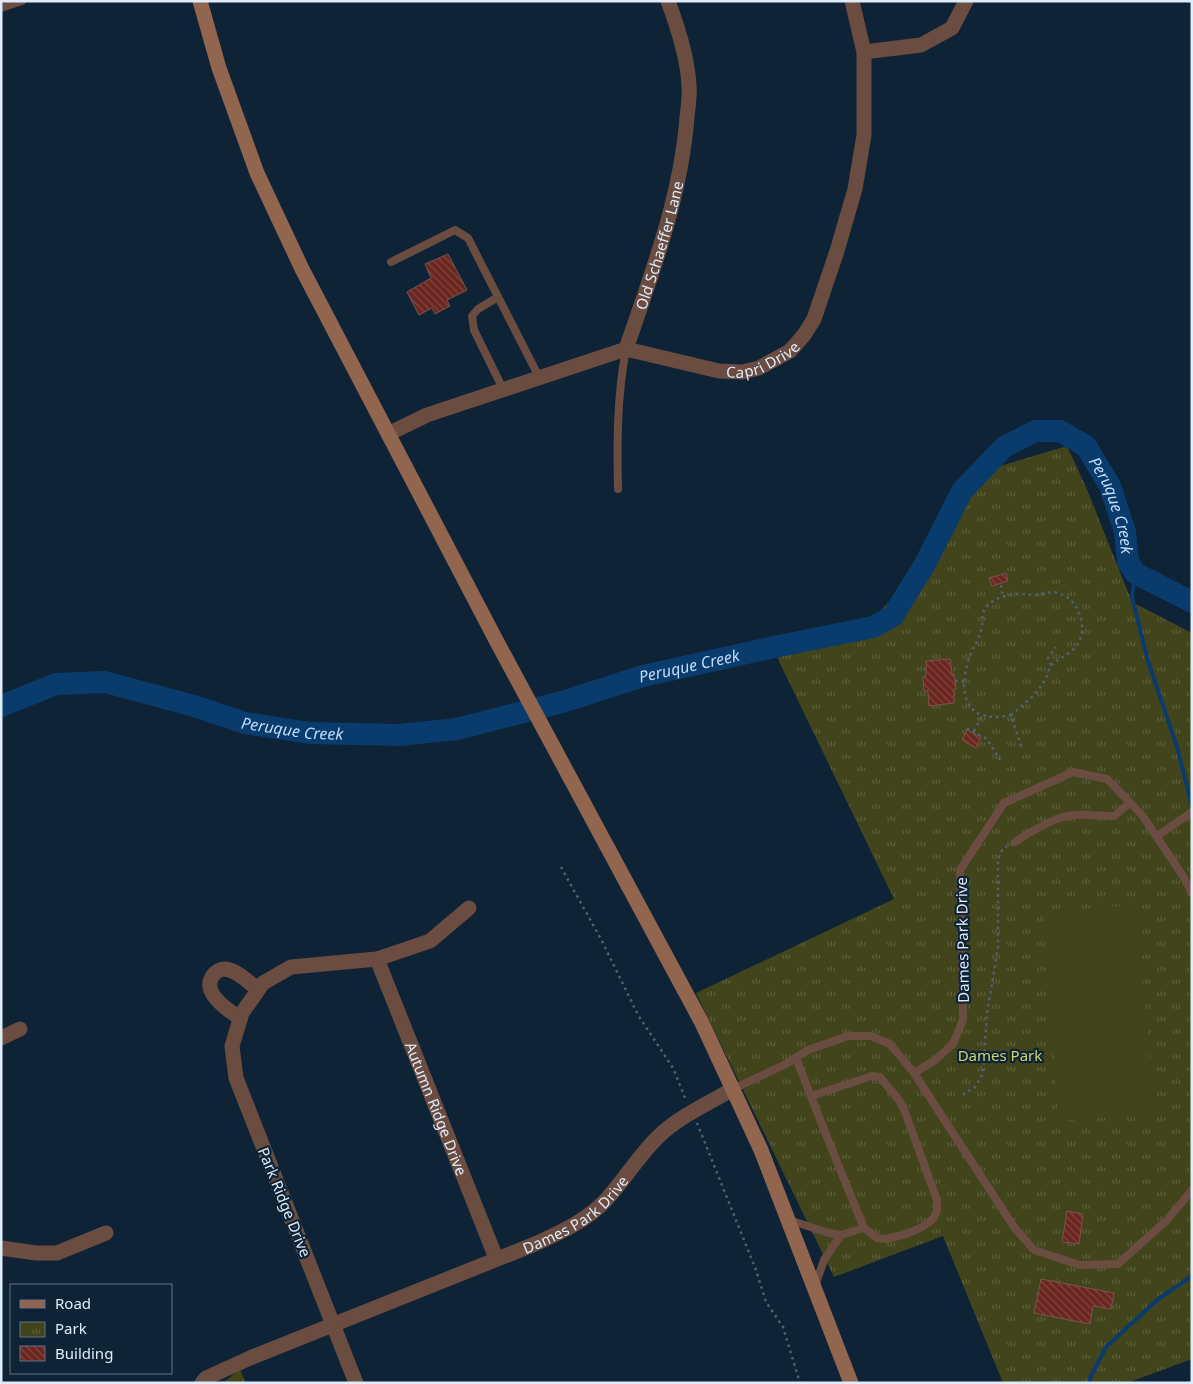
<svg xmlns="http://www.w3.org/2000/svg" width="1193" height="1384" font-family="'Noto Sans',sans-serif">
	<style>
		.park { fill: url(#park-tufts) }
		.pitch { fill: #42441b }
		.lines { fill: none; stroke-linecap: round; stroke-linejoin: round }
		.stream { stroke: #093c6d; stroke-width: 4 }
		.river { stroke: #093c6d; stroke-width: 22 }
		.building { fill: url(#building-back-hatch); stroke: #775550 }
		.path { stroke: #4f6173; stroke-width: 2.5; stroke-dasharray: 2.5 4; stroke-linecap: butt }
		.service { stroke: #6a4d40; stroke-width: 8 }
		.minor { stroke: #6a4d40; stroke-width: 15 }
		.secondary { stroke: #92654f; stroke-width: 15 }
		.labels { text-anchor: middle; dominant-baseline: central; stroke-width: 4.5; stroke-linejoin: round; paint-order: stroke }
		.street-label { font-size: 15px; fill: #dfecfa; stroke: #0e2336 }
		.park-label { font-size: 15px; fill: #ced56d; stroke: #0e2336 }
		.water-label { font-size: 16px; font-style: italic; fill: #c0dbfa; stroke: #0e2336 }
	</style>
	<defs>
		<pattern id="park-tufts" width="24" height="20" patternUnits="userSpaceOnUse" patternTransform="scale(1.25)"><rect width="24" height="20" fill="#42441b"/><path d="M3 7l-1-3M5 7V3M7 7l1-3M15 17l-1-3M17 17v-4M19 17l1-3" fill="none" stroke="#5d5f3d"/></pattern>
		<pattern id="building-back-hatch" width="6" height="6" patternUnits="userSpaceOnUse" patternTransform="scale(1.25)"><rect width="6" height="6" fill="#6b271f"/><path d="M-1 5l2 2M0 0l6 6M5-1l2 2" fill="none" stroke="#804640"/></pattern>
	</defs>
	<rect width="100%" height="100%" fill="#0e2336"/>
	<g class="park">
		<polygon points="1067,446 1086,487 1132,602 1192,633 1192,1359 1127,1383 1003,1383 943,1236 834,1277 696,993 894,899 775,653 867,625 936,551 977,473"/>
		<polygon points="240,1370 246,1383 222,1383"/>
	</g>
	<polygon class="pitch" points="1137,904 1154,1114 1059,1121 1044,914"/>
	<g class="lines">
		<g class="stream">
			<polyline points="1135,573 1132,597 1148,661 1177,747 1192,806"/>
			<polyline points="1090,1383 1090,1378 1106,1347 1157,1300 1192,1276"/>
		</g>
		<path class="river" id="s1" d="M1 706 56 684 105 682 194 706 245 723 310 733 399 735 457 729 562 702 643 676 774 647 873 627 893 616 925 564 962 491 1004 447 1035 431H1060L1086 446 1110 486 1125 532 1128 562 1135 573 1192 602"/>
	</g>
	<g class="building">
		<polygon points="448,254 467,290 447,300 450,306 435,314 432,308 419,315 407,292 431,278 425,264"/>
		<polygon points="1006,573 1008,581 992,586 989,578"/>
		<polygon points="950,659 952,675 954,674 956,689 954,689 954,703 929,706 928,691 924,691 923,677 926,676 926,661"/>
		<polygon points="967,730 981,737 976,748 962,740"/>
		<polygon points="1067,1211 1083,1214 1079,1244 1062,1242"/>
		<polygon points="1041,1279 1114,1293 1111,1309 1093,1306 1090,1324 1034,1313"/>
	</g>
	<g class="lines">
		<g class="path">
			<polyline points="1001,585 1003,597"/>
			<polyline points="1051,665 1048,658 1056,647"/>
			<polyline points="955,681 964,681"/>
			<path d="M1011 715C1023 705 1037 694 1045 680 1048 676 1048 670 1051 666 1056 658 1073 655 1079 642 1083 633 1083 624 1080 616 1077 604 1067 594 1053 592 1047 592 1041 595 1035 595 1029 595 1025 594 1019 594 1008 595 996 597 988 605 980 613 984 621 981 630 979 640 972 649 969 658 957 695 966 725 1011 715L1022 749"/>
			<polyline points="967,728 987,739 1000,760"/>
			<polyline points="974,731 982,716"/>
			<polyline points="561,867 602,941 638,1015 673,1068 686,1100"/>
			<polyline points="963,1095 976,1086 983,1073 987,1013 998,948 998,859 1003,848 1008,846"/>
			<polyline points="697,1123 756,1270 766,1302 783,1327 800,1383"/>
		</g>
		<g class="service">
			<polyline points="1,8 22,1"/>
			<polyline points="391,262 455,230 468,238 539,377"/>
			<polyline points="498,297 478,309 472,316 474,330 503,389"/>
			<path d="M618 489C617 442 617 396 626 349"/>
			<polyline points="1157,836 1192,812"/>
			<path d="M1015 842C1029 833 1044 823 1060 818 1077 812 1097 816 1114 816L1130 803"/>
			<path d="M796 1058C818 1115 841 1172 864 1228L877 1238 886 1239 907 1234 922 1227 933 1219 937 1211V1200L905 1112 899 1100 880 1077 872 1076 811 1096"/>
			<polyline points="914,1073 934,1061 953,1044 963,1020 960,870 1004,803 1073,772 1107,779 1142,815 1183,876 1192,893"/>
			<polyline points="733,1089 784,1065 808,1050 848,1036 871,1036 890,1044 914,1073 1014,1227 1034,1250 1080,1265 1118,1264 1167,1220 1192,1190"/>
			<polyline points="789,1220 829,1233 841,1235 864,1228"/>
			<polyline points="815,1286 824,1260 841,1235"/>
		</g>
		<g class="minor">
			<polyline points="864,52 921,45 952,28 966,1"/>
			<path id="s2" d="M626 349C652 273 681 197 687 117 688 107 690 96 689 86 688 61 677 25 668 1"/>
			<path id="s3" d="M388 434 427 415 626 349 719 371 742 372 759 368 790 351 804 335 814 319 837 251 855 189 864 135V52L852 1"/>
			<path id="s4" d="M377 959 496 1258"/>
			<path d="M240 1018C229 1011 202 993 212 977 215 972 219 969 225 969 237 970 249 983 258 989"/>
			<polyline points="1,1038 20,1029"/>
			<polyline points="1,1248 36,1253 57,1253 106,1233"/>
			<path id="s5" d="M202 1383 206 1378 250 1358 535 1244C561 1232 586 1221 606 1200 625 1179 639 1155 659 1136 680 1116 709 1103 733 1089"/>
			<polyline points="356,1383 236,1078 232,1046 242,1013 263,983 291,967 377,959 430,941 469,908"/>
		</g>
		<polyline class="secondary" points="200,1 219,68 257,173 302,269 497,642 702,1023 761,1150 851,1383"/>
	</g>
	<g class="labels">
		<g class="street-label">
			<text stroke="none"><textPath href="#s2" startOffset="109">Old Schaeffer Lane</textPath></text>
			<text stroke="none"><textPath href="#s3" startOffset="395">Capri Drive</textPath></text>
			<text transform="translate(962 940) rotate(-91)">Dames Park Drive</text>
			<text stroke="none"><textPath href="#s4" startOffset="161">Autumn Ridge Drive</textPath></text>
			<text transform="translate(285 1202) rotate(68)">Park Ridge Drive</text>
			<text stroke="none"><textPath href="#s5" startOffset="412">Dames Park Drive</textPath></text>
		</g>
		<g class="park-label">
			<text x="1000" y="1055">Dames Park</text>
		</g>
		<g class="water-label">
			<text stroke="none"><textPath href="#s1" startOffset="1278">Peruque Creek</textPath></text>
			<text stroke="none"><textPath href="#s1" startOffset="708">Peruque Creek</textPath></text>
			<text stroke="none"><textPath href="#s1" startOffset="302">Peruque Creek</textPath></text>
		</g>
	</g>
	<rect width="1193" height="1384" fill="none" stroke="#dfecfa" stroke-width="5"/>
	<rect x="10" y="1284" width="162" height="90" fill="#0e2336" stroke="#627384"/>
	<rect x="20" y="1300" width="25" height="8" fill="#92654f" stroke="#627384"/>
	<text x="55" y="1309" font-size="15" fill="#dfecfa">Road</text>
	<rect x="20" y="1322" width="25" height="15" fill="url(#park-tufts)" stroke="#627384"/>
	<text x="55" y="1334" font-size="15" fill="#dfecfa">Park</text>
	<rect x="20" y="1346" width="25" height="15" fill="url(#building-back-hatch)" stroke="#627384"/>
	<text x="55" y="1359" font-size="15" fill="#dfecfa">Building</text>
</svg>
